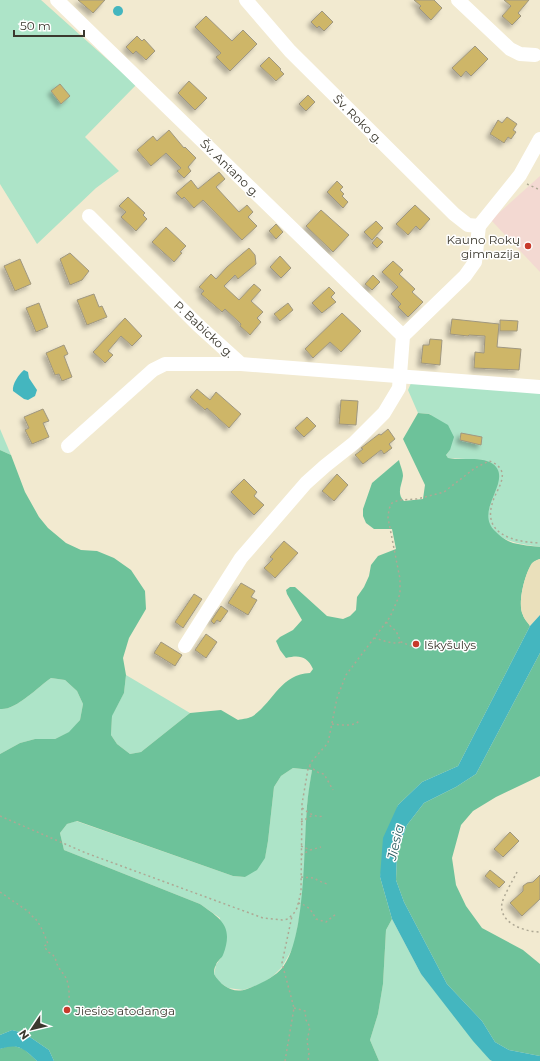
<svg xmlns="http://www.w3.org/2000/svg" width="540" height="1061" font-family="Montserrat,sans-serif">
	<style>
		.education { fill: #f3d9d2 }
		.green { fill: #ade4c8 }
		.forest { fill: #6dc29a; fill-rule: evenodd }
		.sand { fill: #eae0bb }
		.water { fill: #44b6bf }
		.building { fill: #ceb668; stroke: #9f9780; filter: url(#shadow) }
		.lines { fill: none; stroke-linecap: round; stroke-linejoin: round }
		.path { stroke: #aea894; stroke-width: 1.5; stroke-dasharray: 2 3; stroke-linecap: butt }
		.minor { stroke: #fff; stroke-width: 14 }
		.poi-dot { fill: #c73a2b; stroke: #fff; stroke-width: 1.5 }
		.labels { text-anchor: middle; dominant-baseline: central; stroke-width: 3; stroke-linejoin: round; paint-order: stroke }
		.street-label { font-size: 12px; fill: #3b382e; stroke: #fff }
		.poi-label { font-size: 12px; fill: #3b382e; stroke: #fff; text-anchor: start }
		.water-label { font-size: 13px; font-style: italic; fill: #2c5d61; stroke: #fff }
	</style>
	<defs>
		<filter id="shadow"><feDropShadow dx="-3.5" dy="3.5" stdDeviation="2" flood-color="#0004"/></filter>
	</defs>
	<rect width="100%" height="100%" fill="#f2ead0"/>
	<polygon class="education" points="540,176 540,272 491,220"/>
	<g class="green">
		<polygon points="0,0 41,0 136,85 85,137 119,171 96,188 37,244 0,184"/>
		<path d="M412 381 540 393V547C522 544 494 542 488 521 486 513 491 507 490 500 489 487 486 473 483 460L448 458 446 455 450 450 430 414 418 413 408 390Z"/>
		<polygon points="0,429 11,455 0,450"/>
		<polygon points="126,675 190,713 141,752 130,754 117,744 111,735 112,715 124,693"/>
		<path d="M51 678 65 680 77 691 83 704 80 720 70 732 55 739H35L20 743 0 754V709C15 711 38 687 51 678Z"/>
		<polygon points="293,768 312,770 307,805 303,899 294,946 282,967 273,976 261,984 243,990 228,988 219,982 214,974 216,965 222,956 220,918 200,904 64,850 60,833 67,824 76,821 233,876 245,877 265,857 268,841 274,787 281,776"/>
		<polygon points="392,919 421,974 490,1060 492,1061 379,1061 370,1040 378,1014 383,984 386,930"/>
	</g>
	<g class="forest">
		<path d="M418 413 429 414 448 425 454 437 450 450 446 455 448 458C461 461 481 456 493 464 514 480 473 510 495 531 500 536 506 541 513 543 521 545 531 546 540 547V559C537 560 534 561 532 564 525 573 517 604 523 615 524 619 528 622 530 626L458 766 422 782 398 805 380 877 392 919 386 930 383 984 378 1014 370 1040 379 1061H54L49 1050 24 1033 12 1030 0 1035V754L20 743 35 739H55L69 732 80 720 83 704 77 691 65 680 51 678C38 687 15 711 0 709V450L11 455 25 492 39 517 48 528 66 543 81 550 97 551 114 558 131 570 145 591 146 609 129 638 123 658 126 675 124 693 112 716 111 735 117 744 130 754 141 752 190 713 221 710 238 720C243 719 250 718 253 716 274 701 281 674 310 673L313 669C307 656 299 655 286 658L280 650 276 641 280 637 293 630 302 620 287 594 286 590 290 587H295L327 616 343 619 350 616 356 610 357 597 364 587 369 576 371 565 378 556 396 549 392 529H374L366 523 363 516V509L372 483 399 460C400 465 403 471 403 476 402 485 396 493 404 501L423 499 425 485 403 439ZM293 768 312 770C310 782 308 794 307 806 304 846 305 884 298 924 295 939 292 954 283 967 274 978 260 984 247 989 233 994 221 986 214 974 214 971 214 968 216 965 217 961 221 959 223 955 234 926 221 919 200 904L64 850 60 833 67 824 77 821 233 876 245 877 257 870 265 858 268 841 274 787 281 776Z"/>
		<polygon points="540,653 540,776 496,797 473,811 461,825 452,858 456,885 466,906 482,928 523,950 540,964 540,1056 509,1050 495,1042 482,1021 447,984 404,902 396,880 397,854 407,825 424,803 456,787 476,774"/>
		<polygon points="11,1045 24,1049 37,1061 0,1061 0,1049"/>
	</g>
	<path class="sand" d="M540 559V615L530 626C528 623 524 619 523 615 517 604 525 573 532 563 534 561 537 560 540 559Z"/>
	<g class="water">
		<circle cx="118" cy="11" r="5"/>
		<path d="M24 370 28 372 29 378 37 390 35 396 28 400 24 399 13 391C12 384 19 374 24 370Z"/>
		<polygon points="540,615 540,653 476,774 456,787 424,803 407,825 397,854 396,880 404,902 447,984 482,1021 495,1042 509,1050 540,1056 540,1061 492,1061 490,1060 473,1041 421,974 392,919 380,877 383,838 398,805 422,782 458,766 530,626"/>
		<path d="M12 1030 24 1033 49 1050 54 1061H37C23 1048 19 1043 0 1049V1035Z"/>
	</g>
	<g class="building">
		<polygon points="78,0 105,0 93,13"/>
		<polygon points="414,0 434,0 442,8 431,20 419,8 421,6"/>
		<polygon points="504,0 529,0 518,13 521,16 512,25 502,16 511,6"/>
		<polygon points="322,11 333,22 324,31 319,26 317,28 311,22"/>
		<polygon points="206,16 232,41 243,30 257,44 230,71 216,57 221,53 195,27"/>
		<polygon points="137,36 142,41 144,39 155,51 146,60 136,51 133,54 126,47"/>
		<polygon points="475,46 488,59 471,76 466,71 461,77 452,68"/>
		<polygon points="269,57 281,69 280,70 284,74 276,81 260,66"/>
		<polygon points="189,81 207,98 195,110 178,93"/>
		<polygon points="60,84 70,96 61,104 51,91"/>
		<polygon points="308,95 315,102 306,111 299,104"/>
		<polygon points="507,117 517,124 513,130 516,132 511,139 508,137 504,143 490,134 498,120 502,123"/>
		<polygon points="169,130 184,148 185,147 196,158 188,167 191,171 184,178 177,171 181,168 166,153 151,166 137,150 153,136 157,141"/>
		<polygon points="219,172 225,179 216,187 239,212 247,205 253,212 248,217 257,226 242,240 203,200 194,208 184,197 182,199 176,193 191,180 198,189"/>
		<polygon points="337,181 343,187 340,190 344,194 342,196 348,202 343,208 327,192"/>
		<polygon points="128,197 145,213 143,215 147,219 136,231 121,217 126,212 119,206"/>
		<polygon points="415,205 430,219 420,230 416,226 408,235 396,224"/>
		<polygon points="321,210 349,235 333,252 306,226"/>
		<polygon points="376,221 383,228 372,240 364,232"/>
		<polygon points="276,224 283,232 276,239 269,231"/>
		<polygon points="166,227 186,246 180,252 182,253 174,262 152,242"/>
		<polygon points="377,237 383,242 377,248 372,243"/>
		<polygon points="249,248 255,255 256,264 238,279 235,275 224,286 239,300 254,284 261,290 251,301 263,312 257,318 261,322 250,335 240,326 241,324 225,309 222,312 201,294 204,291 199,287 211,274 216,279 227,267"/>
		<polygon points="70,253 89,271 82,280 70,285 60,259"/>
		<polygon points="280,256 291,268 281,278 270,267"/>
		<polygon points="20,259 31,284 15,291 4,266"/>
		<polygon points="393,261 403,270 399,274 415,289 412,292 423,302 408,317 398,307 401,304 391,294 398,287 382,272"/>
		<polygon points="373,275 380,282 372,290 365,284"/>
		<polygon points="329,287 335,293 331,297 336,302 322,313 312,303"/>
		<polygon points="94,294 99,307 102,306 107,317 87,325 77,300"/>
		<polygon points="39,303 48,327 36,332 26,308"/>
		<polygon points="288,303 293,310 280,321 274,314"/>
		<polygon points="342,313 361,331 341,352 330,342 313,358 305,349"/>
		<polygon points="125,318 142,336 132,346 121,336 108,351 113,355 105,363 93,352"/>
		<polygon points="452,319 499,324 497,347 521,349 519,370 474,368 475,352 484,353 485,336 469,335 468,336 450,334"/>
		<polygon points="500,320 518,321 517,331 500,331"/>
		<polygon points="430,339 442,340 440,365 421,363 423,345 429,345"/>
		<polygon points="64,345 68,354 64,356 72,377 62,381 59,374 55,375 46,353"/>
		<polygon points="197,389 210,400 216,392 241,414 229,428 207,408 205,410 190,397"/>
		<polygon points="341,400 358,401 356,425 339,424"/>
		<polygon points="43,409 49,421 43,423 49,437 32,444 25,430 29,428 24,417"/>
		<polygon points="307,417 316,426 304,437 295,428"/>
		<polygon points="388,429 395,439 389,444 392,448 384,454 381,450 363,464 355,455 363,449 361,448 379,434 381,435"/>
		<polygon points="461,433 482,437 481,445 460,440"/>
		<polygon points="337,474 348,485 334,501 322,491"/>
		<polygon points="244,479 257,492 254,496 264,505 254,515 231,492"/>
		<polygon points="284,541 298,553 275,578 264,568 273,559 270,557"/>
		<polygon points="241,583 255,591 251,597 257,600 248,615 228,603"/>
		<polygon points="194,594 202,599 183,628 175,622"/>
		<polygon points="221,606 228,611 220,622 217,620 214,624 211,621"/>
		<polygon points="206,634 217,642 206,658 195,650"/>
		<polygon points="161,642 182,655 175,666 154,653"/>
		<polygon points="510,832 519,841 503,857 494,849"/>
		<polygon points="490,870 505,882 499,888 485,876"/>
		<polygon points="540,875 540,899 522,916 510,903 523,891 523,886 527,883 533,882"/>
	</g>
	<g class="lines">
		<g class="path">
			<polyline points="527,184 540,190"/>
			<polyline points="386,622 396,631 401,642 411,646 416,644"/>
			<path d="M374 638C383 640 392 645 401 642"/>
			<path d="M332 724C341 725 353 727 359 721"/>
			<polyline points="309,766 319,773 324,774 333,790"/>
			<path d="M302 808C309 813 315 818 324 816"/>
			<path d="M0 816 86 853 263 918 282 920 288 919 294 913 297 908 301 892 302 804 308 769 312 761 328 743 337 698 346 675 390 617 400 594V579L388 518 389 509 392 503 399 500 417 499 444 492 475 468 489 461C496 463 504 469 502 478 501 486 495 494 493 501 481 535 515 542 540 543"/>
			<polyline points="301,822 313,815"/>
			<polyline points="301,846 310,850 321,847"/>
			<polyline points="301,855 310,850"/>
			<path d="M517 872C513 880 504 895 502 903 498 923 525 932 540 932"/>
			<polyline points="301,877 314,878 319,881 327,884"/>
			<path d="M0 892 29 912C31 917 35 917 37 921 42 928 45 936 48 944L44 946 48 952C55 955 55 958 57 964 59 969 63 973 66 978 70 986 70 1002 67 1010"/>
			<path d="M298 903C309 906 311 910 316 919L326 922 336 914"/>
			<polyline points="294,1008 305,1011 306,1020 310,1027 307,1041 309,1053 308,1061"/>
			<polyline points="285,1061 294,1008 282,963 292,916"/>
		</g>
		<g class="minor">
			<polyline points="57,0 403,336"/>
			<polyline points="246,0 290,51 454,214 468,225 479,226"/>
			<polyline points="458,0 510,49 520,54 535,55"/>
			<polyline points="89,216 198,325 241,364 540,387"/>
			<polyline points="68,446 153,370 165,364 241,364"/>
			<polyline points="185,646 241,558 306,483 325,466 354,443 384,413 399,388 403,336 465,276 475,262 479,226 520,175 540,139"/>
		</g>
	</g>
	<g class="poi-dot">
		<circle cx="528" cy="246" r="4"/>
		<circle cx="416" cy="644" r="4"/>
		<circle cx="67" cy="1010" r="4"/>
	</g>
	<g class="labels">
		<g class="street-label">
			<text transform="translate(358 119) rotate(45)">Šv. Roko g.</text>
			<text transform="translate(230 168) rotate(44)">Šv. Antano g.</text>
			<text transform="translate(204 329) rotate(43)">P. Babicko g.</text>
		</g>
		<g class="poi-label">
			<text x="520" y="239" text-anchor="end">Kauno Rokų<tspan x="520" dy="14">gimnazija</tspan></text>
			<text x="424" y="644">Iškyšulys</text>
			<text x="75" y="1010">Jiesios atodanga</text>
		</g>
		<g class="water-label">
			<text transform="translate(395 842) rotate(-77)">Jiesia</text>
		</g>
	</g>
	<g transform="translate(32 1029) rotate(235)" stroke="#ffffff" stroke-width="3" paint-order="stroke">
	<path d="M0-3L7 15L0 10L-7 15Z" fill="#3b382e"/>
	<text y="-6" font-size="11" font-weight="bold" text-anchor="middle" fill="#3b382e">N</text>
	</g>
	<path d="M14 30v6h70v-6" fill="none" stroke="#3b382e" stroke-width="2"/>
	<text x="20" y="30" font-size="12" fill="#3b382e" stroke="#ffffff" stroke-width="3" paint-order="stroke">50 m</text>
</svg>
